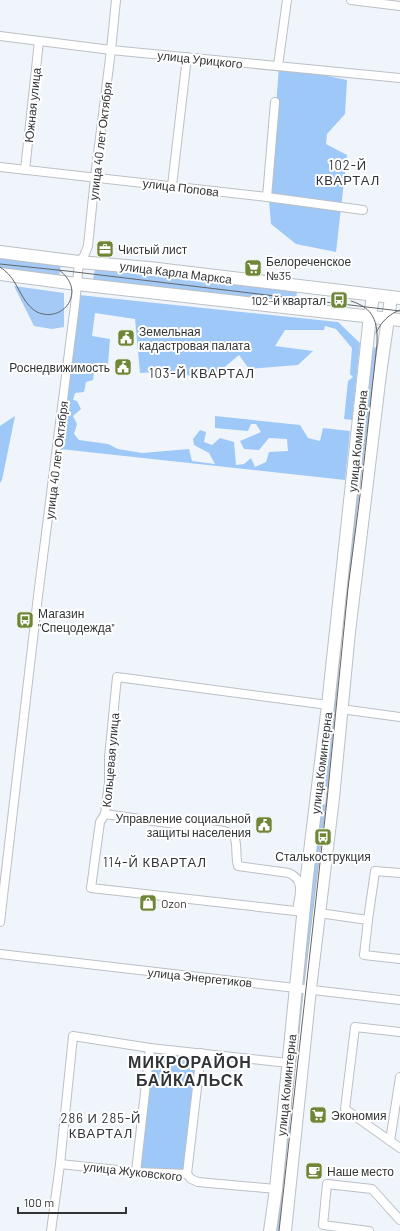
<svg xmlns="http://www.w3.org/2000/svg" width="400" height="1231" font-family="Barlow,sans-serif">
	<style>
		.green { fill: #a4caf5 }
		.forest { fill: #9ec8f7 }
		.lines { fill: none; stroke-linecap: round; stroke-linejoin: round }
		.street-casing { stroke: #bbc0c6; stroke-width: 10 }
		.secondary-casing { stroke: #bbc0c6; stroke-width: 14 }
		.street { stroke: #fff; stroke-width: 8 }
		.secondary { stroke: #fff; stroke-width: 12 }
		.tram { stroke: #636669; stroke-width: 1 }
		.labels { text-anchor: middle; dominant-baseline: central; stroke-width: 4; stroke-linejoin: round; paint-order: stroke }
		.street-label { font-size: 12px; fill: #323436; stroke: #fff }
		.poi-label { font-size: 12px; fill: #323436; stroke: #fff; text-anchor: start }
		.neighbourhood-label { font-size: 13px; letter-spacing: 1px; fill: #303438; stroke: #fff }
		.district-label { font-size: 16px; font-weight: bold; letter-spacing: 1px; fill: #303438; stroke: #fff }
	</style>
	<rect width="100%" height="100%" fill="#eff5fb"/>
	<g class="green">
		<polygon points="0,258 61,265 59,277 0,270"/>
		<polygon points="95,269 297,292 295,305 93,280"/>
		<polygon points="14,286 64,293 64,327 52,329 34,326"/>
		<polygon points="370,347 379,348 364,482 356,481"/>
		<polygon points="355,490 363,492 330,787 322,786"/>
		<polygon points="320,804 329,805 309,984 300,983"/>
		<polygon points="299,994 308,995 282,1231 273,1231"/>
	</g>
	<g class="forest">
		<polygon points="279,66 347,80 345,114 327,134 326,144 347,155 336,252 296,244 271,224 269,201"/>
		<polygon points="79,295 338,322 360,343 352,420 344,419 348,381 353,377 350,374 352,348 336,329 325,326 324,330 285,330 275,346 313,351 298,365 249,369 239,355 213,377 198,378 171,371 140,373 135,319 95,313 92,336 110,339 108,364 95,366 93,380 86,382 84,392 75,393 73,400 77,401 81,409 73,416 77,424 74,434 79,440 108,444 118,449 142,453 189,449 192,461 215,464 209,453 194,445 193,439 200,430 206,432 204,442 212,445 220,438 234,442 236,465 244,464 251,458 255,467 266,462 269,452 288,451 287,439 269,438 259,450 244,449 240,441 261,432 256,424 251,424 248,431 215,428 215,416 300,425 308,438 320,441 323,428 350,431 345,480 60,449"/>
		<polygon points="15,416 2,480 0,483 0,426"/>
		<polygon points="150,1048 201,1053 187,1174 136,1171"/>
	</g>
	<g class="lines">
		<defs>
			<g id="street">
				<polyline points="351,0 400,6"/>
				<polyline points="0,36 111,50 400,78"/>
				<polyline points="278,66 287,0"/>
				<polyline points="0,167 267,197 363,210"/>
				<polyline points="25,170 39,41"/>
				<polyline points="172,186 187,57"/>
				<polyline points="267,197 275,102"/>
				<polyline points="341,709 400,717"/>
				<path d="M105 814 224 831 234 835C238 846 235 855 238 866L289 873C306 881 299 895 297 911"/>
				<polyline points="400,873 375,871 368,920 364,955 400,959"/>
				<polyline points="304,912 91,888 100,822 105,814 109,783 109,757 117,677 328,705"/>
				<polyline points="319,913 368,920"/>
				<polyline points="0,922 38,596 75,305 79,262 84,256 88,246 95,177 111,50 116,0"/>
				<polyline points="0,954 400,1000"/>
				<polyline points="400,1077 390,1141 400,1148"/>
				<polyline points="390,1141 345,1109 355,1027 400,1032"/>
				<polyline points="60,1164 136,1172 187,1174 191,1179 198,1182 276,1189"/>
				<polyline points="136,1172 150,1048"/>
				<polyline points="187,1174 201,1053"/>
				<polyline points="51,1231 60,1164 73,1036 150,1048 288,1063"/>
				<polyline points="369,1231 323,1225 327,1184 372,1189 400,1220"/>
			</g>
			<g id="secondary">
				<polyline points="0,252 79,262 149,268 400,298"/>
				<polyline points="0,274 77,284 400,320"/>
				<polyline points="270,1231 276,1189 307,876 328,705 370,316 373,296"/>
				<polyline points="285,1231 310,989 333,798 349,632 380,374 391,298"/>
			</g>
		</defs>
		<use href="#street" class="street-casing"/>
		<use href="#secondary" class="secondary-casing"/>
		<use href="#street" class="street"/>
		<use href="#secondary" class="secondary"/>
		<g class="tram">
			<polyline points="0,264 67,271 400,311"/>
			<path d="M0 267C6 271 11 276 15 283 21 293 26 306 37 312 63 324 88 291 59 270"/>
			<path d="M376 333C381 322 389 314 400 310"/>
			<path d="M279 1231 327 800 348 588 362 480 377 344C378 322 374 308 351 301"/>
		</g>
	</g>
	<defs>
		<symbol id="office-square" viewBox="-11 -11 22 22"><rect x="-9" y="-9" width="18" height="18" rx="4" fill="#708637" stroke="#fff"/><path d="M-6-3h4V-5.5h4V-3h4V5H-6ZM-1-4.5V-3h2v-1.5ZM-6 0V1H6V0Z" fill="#fff"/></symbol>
		<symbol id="supermarket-square" viewBox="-11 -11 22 22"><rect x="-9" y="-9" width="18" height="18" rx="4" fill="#708637" stroke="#fff"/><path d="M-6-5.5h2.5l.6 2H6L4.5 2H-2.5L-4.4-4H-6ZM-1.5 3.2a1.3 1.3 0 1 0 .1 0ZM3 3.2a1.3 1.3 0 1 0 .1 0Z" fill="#fff"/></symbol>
		<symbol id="bus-square" viewBox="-11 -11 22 22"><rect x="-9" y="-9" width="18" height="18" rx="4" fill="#708637" stroke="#fff"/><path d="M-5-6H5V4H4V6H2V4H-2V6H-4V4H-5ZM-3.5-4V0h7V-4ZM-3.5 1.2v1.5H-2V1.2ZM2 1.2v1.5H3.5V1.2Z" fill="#fff"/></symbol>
		<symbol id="civic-square" viewBox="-11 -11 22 22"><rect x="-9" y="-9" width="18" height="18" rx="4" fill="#708637" stroke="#fff"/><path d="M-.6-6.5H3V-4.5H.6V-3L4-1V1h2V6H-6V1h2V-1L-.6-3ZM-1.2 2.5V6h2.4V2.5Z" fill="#fff"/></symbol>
		<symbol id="shop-square" viewBox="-11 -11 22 22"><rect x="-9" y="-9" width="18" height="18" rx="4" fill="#708637" stroke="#fff"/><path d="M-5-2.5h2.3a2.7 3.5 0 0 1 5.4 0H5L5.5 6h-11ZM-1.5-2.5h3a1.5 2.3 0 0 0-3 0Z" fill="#fff"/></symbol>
		<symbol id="cafe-square" viewBox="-11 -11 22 22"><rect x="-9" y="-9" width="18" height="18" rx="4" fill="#708637" stroke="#fff"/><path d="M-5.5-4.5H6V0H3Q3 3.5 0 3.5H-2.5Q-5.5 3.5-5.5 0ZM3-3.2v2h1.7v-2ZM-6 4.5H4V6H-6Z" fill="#fff"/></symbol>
	</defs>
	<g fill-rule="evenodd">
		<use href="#office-square" x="95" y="239" width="20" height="20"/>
		<use href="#supermarket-square" x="243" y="258" width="20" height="20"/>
		<use href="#bus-square" x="329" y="290" width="20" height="20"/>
		<use href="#civic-square" x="116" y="328" width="20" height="20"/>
		<use href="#civic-square" x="113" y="357" width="20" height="20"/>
		<use href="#bus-square" x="15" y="610" width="20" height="20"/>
		<use href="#civic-square" x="254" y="815" width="20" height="20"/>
		<use href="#bus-square" x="313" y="827" width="20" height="20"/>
		<use href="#shop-square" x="138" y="893" width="20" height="20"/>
		<use href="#supermarket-square" x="308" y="1105" width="20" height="20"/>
		<use href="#cafe-square" x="304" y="1161" width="20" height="20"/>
	</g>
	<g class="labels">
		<g class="street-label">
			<text transform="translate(200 59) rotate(6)">улица Урицкого</text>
			<text transform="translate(32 105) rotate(-84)">Южная улица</text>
			<text transform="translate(100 141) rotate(-83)">улица 40 лет Октября</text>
			<text transform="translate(181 187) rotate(7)">улица Попова</text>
			<text transform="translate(176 272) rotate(7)">улица Карла Маркса</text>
			<text transform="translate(357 441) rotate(-84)">улица Коминтерна</text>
			<text transform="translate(56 460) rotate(-83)">улица 40 лет Октября</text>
			<text transform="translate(110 760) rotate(-85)">Кольцевая улица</text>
			<text transform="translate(321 763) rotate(-83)">улица Коминтерна</text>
			<text transform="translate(200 977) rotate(6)">улица Энергетиков</text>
			<text transform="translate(286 1085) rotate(-84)">улица Коминтерна</text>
			<text transform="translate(133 1171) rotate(6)">улица Жуковского</text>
		</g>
		<g class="poi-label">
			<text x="118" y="249">Чистый лист</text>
			<text x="266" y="261">Белореченское<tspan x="266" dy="14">№35</tspan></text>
			<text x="326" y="300" text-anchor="end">102-й квартал</text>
			<text x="139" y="331">Земельная<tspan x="139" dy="14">кадастровая палата</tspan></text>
			<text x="110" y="367" text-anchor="end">Роснедвижимость</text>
			<text x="38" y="613">Магазин<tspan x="38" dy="14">"Спецодежда"</tspan></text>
			<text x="251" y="818" text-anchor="end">Управление социальной<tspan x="251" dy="14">защиты населения</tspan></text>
			<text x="323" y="856" text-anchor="middle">Сталькострукция</text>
			<text x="161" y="903">Ozon</text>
			<text x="331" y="1115">Экономия</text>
			<text x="327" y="1171">Наше место</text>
		</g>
		<g class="neighbourhood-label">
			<text x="348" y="165">102-Й<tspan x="348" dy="15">КВАРТАЛ</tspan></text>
			<text x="202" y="373">103-Й КВАРТАЛ</text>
			<text x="155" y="862">114-Й КВАРТАЛ</text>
			<text x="101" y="1118">286 И 285-Й<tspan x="101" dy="15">КВАРТАЛ</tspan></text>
		</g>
		<g class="district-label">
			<text x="190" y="1061">МИКРОРАЙОН<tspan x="190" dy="18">БАЙКАЛЬСК</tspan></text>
		</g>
	</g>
	<path d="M18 1207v6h108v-6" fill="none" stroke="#323436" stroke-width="2"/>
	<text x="24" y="1207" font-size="12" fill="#323436" stroke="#ffffff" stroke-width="3" paint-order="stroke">100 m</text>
</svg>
